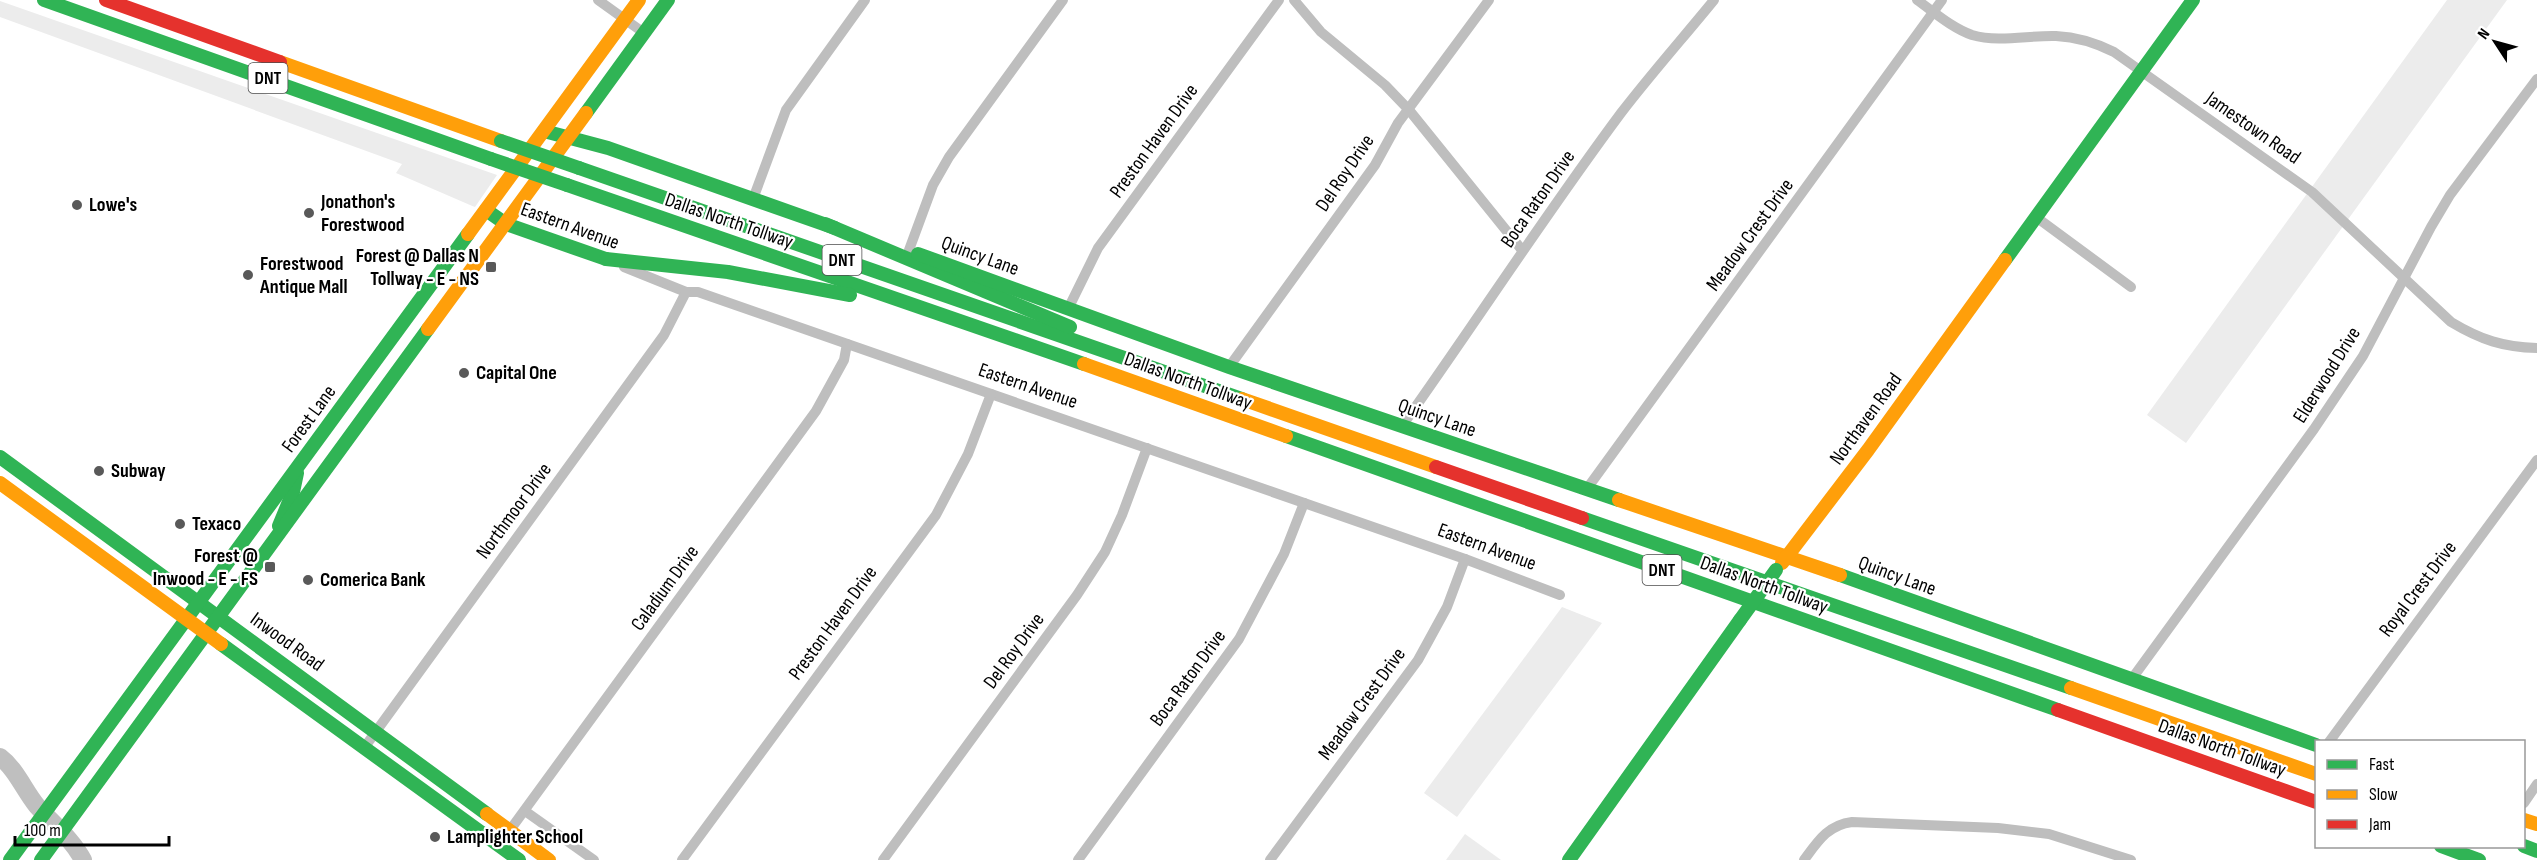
<svg xmlns="http://www.w3.org/2000/svg" width="2537" height="860" font-family="'Sofia Sans Condensed',sans-serif">
	<style>
		.green { fill: #ececec }
		.lines { fill: none; stroke-linecap: round; stroke-linejoin: round }
		.river { stroke: #bfbfbf; stroke-width: 18 }
		.street { stroke: #bebebe; stroke-width: 10 }
		.fast { stroke: #30b455; stroke-width: 14 }
		.slow { stroke: #ff9f0a; stroke-width: 14 }
		.jam { stroke: #e5322d; stroke-width: 14 }
		.fast-bridge { stroke: #30b455; stroke-width: 14 }
		.poi-dot { fill: #595959; stroke: #fff; stroke-width: 2 }
		.labels { text-anchor: middle; dominant-baseline: central; stroke-width: 4.5; stroke-linejoin: round; paint-order: stroke }
		.shield { fill: #fff; stroke: #4c4c4c; stroke-width: 1.5 }
		.shield-label { font-size: 18px; font-weight: bold; fill: #000 }
		.street-label { font-size: 20px; fill: #000; stroke: #fff }
		.poi-label { font-size: 20px; font-weight: bold; fill: #000; stroke: #fff; text-anchor: start }
	</style>
	<rect width="100%" height="100%" fill="#fff"/>
	<g class="green">
		<polygon points="2447,0 2507,0 2186,443 2147,415"/>
		<polygon points="0,1 497,175 475,207 470,205 396,173 402,164 0,17"/>
		<polygon points="1562,607 1602,623 1457,817 1424,793"/>
		<polygon points="1465,834 1501,860 1446,860"/>
	</g>
	<g class="lines">
		<path class="river" d="M0 757C16 769 24 790 37 806 53 824 72 839 83 860"/>
		<g class="street">
			<polyline points="598,0 644,33"/>
			<polyline points="1294,0 1321,32 1385,85 1409,110 1522,250"/>
			<path d="M1917 0C1934 12 1952 28 1972 35 1999 43 2029 35 2056 36 2077 37 2096 43 2114 52L2312 192 2451 322C2481 340 2503 347 2537 348"/>
			<polyline points="753,199 786,110 865,0"/>
			<polyline points="2036,217 2131,287"/>
			<polyline points="909,250 933,185 949,157 1063,0"/>
			<polyline points="624,267 686,292 698,292 1465,559 1560,595"/>
			<polyline points="1068,309 1098,248 1279,0"/>
			<polyline points="1229,367 1375,165 1398,123 1489,0"/>
			<path d="M1402 426C1476 322 1545 215 1621 113 1651 74 1683 38 1714 0"/>
			<polyline points="1586,490 1942,0"/>
			<polyline points="2131,680 2314,429 2363,356 2431,227 2450,195 2537,79"/>
			<polyline points="2329,742 2537,460"/>
			<polyline points="364,748 664,335 686,292"/>
			<polyline points="2524,803 2537,784"/>
			<polyline points="525,811 594,860"/>
			<polyline points="499,845 816,411 844,360 847,344"/>
			<polyline points="682,860 936,515 968,454 991,394"/>
			<polyline points="883,860 1077,595 1105,552 1122,515 1147,448"/>
			<polyline points="1078,860 1239,639 1284,554 1304,503"/>
			<polyline points="1270,860 1418,660 1447,607 1465,559"/>
			<path d="M1804 860C1818 841 1828 825 1852 822L1998 828 2049 834 2131 860"/>
		</g>
		<g class="fast">
			<polyline points="44,0 491,159"/>
			<polyline points="586,113 668,0"/>
			<polyline points="544,131 608,148 835,228"/>
			<polyline points="579,168 1242,399"/>
			<polyline points="567,185 1084,364"/>
			<polyline points="486,210 506,224 606,259"/>
			<polyline points="825,224 1070,327"/>
			<polyline points="918,254 1229,367 1619,500"/>
			<polyline points="606,259 728,272 850,295"/>
			<polyline points="2005,260 2193,0"/>
			<polyline points="1286,436 2058,710"/>
			<polyline points="0,457 487,814"/>
			<polyline points="1582,518 2071,688"/>
			<polyline points="279,526 293,492 297,473"/>
			<polyline points="1840,575 2316,745"/>
			<polyline points="221,644 519,860"/>
			<polyline points="2441,846 2479,860"/>
			<polyline points="2524,846 2537,851"/>
			<polyline points="10,860 468,234"/>
			<polyline points="41,860 428,329"/>
			<polyline points="1569,860 1740,620"/>
		</g>
		<g class="slow">
			<polyline points="280,62 501,141"/>
			<polyline points="468,234 639,0"/>
			<polyline points="428,329 586,113"/>
			<polyline points="1084,364 1286,436"/>
			<polyline points="1242,399 1436,467"/>
			<polyline points="0,483 221,644"/>
			<polyline points="1619,500 1840,575"/>
			<polyline points="1782,563 1868,450 2005,260"/>
			<polyline points="2071,688 2316,774"/>
			<polyline points="487,814 549,860"/>
			<polyline points="2524,820 2537,824"/>
		</g>
		<g class="jam">
			<polyline points="106,0 280,62"/>
			<polyline points="1436,467 1582,518"/>
			<polyline points="2058,710 2316,802"/>
		</g>
		<g class="fast-bridge">
			<polyline points="501,141 579,168"/>
			<polyline points="491,159 567,185"/>
			<polyline points="1740,620 1776,570"/>
		</g>
	</g>
	<g class="poi-dot">
		<circle cx="77" cy="205" r="6"/>
		<circle cx="309" cy="213" r="6"/>
		<rect x="485" y="261" width="12" height="12" rx="3"/>
		<circle cx="248" cy="275" r="6"/>
		<circle cx="464" cy="373" r="6"/>
		<circle cx="99" cy="471" r="6"/>
		<circle cx="180" cy="524" r="6"/>
		<rect x="264" y="561" width="12" height="12" rx="3"/>
		<circle cx="308" cy="580" r="6"/>
		<circle cx="435" cy="837" r="6"/>
	</g>
	<g class="labels">
		<g class="shield">
			<rect x="248.5" y="63" width="39" height="30" rx="4.5"/>
			<rect x="822.5" y="245" width="39" height="30" rx="4.5"/>
			<rect x="1642.5" y="555" width="39" height="30" rx="4.5"/>
		</g>
		<g class="shield-label">
			<text x="268" y="78">DNT</text>
			<text x="842" y="260">DNT</text>
			<text x="1662" y="570">DNT</text>
		</g>
		<g class="street-label">
			<text transform="translate(2253 128) rotate(35)">Jamestown Road</text>
			<text transform="translate(1154 141) rotate(-54)">Preston Haven Drive</text>
			<text transform="translate(1345 173) rotate(-56)">Del Roy Drive</text>
			<text transform="translate(1538 199) rotate(-55)">Boca Raton Drive</text>
			<text transform="translate(729 221) rotate(19)">Dallas North Tollway</text>
			<text transform="translate(570 226) rotate(20)">Eastern Avenue</text>
			<text transform="translate(1750 235) rotate(-54)">Meadow Crest Drive</text>
			<text transform="translate(980 256) rotate(20)">Quincy Lane</text>
			<text transform="translate(2327 375) rotate(-58)">Elderwood Drive</text>
			<text transform="translate(1188 381) rotate(20)">Dallas North Tollway</text>
			<text transform="translate(1028 386) rotate(19)">Eastern Avenue</text>
			<text transform="translate(1437 418) rotate(19)">Quincy Lane</text>
			<text transform="translate(309 419) rotate(-54)">Forest Lane</text>
			<text transform="translate(1866 419) rotate(-54)">Northaven Road</text>
			<text transform="translate(514 511) rotate(-54)">Northmoor Drive</text>
			<text transform="translate(1487 547) rotate(20)">Eastern Avenue</text>
			<text transform="translate(1897 576) rotate(20)">Quincy Lane</text>
			<text transform="translate(1764 585) rotate(20)">Dallas North Tollway</text>
			<text transform="translate(665 588) rotate(-54)">Caladium Drive</text>
			<text transform="translate(2418 589) rotate(-53)">Royal Crest Drive</text>
			<text transform="translate(833 623) rotate(-54)">Preston Haven Drive</text>
			<text transform="translate(287 642) rotate(36)">Inwood Road</text>
			<text transform="translate(1014 651) rotate(-54)">Del Roy Drive</text>
			<text transform="translate(1188 678) rotate(-54)">Boca Raton Drive</text>
			<text transform="translate(1362 704) rotate(-54)">Meadow Crest Drive</text>
			<text transform="translate(2222 748) rotate(20)">Dallas North Tollway</text>
		</g>
		<g class="poi-label">
			<text x="321" y="202">Jonathon's<tspan x="321" dy="23">Forestwood</tspan></text>
			<text x="89" y="205">Lowe's</text>
			<text x="479" y="256" text-anchor="end">Forest @ Dallas N<tspan x="479" dy="23">Tollway - E - NS</tspan></text>
			<text x="260" y="264">Forestwood<tspan x="260" dy="23">Antique Mall</tspan></text>
			<text x="476" y="373">Capital One</text>
			<text x="111" y="471">Subway</text>
			<text x="192" y="524">Texaco</text>
			<text x="258" y="556" text-anchor="end">Forest @<tspan x="258" dy="23">Inwood - E - FS</tspan></text>
			<text x="320" y="580">Comerica Bank</text>
			<text x="447" y="837">Lamplighter School</text>
		</g>
	</g>
	<rect x="2315" y="740" width="210" height="108" fill="#ffffff" stroke="#999999" stroke-width="1.5"/>
	<rect x="2327" y="760" width="30" height="9" fill="#30b455" stroke="#999999" stroke-width="1.5"/>
	<text x="2369" y="770" font-size="18" fill="#000000">Fast</text>
	<rect x="2327" y="790" width="30" height="9" fill="#ff9f0a" stroke="#999999" stroke-width="1.5"/>
	<text x="2369" y="800" font-size="18" fill="#000000">Slow</text>
	<rect x="2327" y="820" width="30" height="9" fill="#e5322d" stroke="#999999" stroke-width="1.5"/>
	<text x="2369" y="830" font-size="18" fill="#000000">Jam</text>
	<g transform="translate(2495 42) rotate(306)" stroke="#ffffff" stroke-width="4.5" paint-order="stroke">
	<path d="M0-4.5L10 22L0 15L-10 22Z" fill="#000000"/>
	<text y="-9" font-size="16" font-weight="bold" text-anchor="middle" fill="#000000">N</text>
	</g>
	<path d="M15 836v9h154v-9" fill="none" stroke="#000000" stroke-width="3"/>
	<text x="24" y="836" font-size="18" fill="#000000" stroke="#ffffff" stroke-width="4.5" paint-order="stroke">100 m</text>
</svg>
